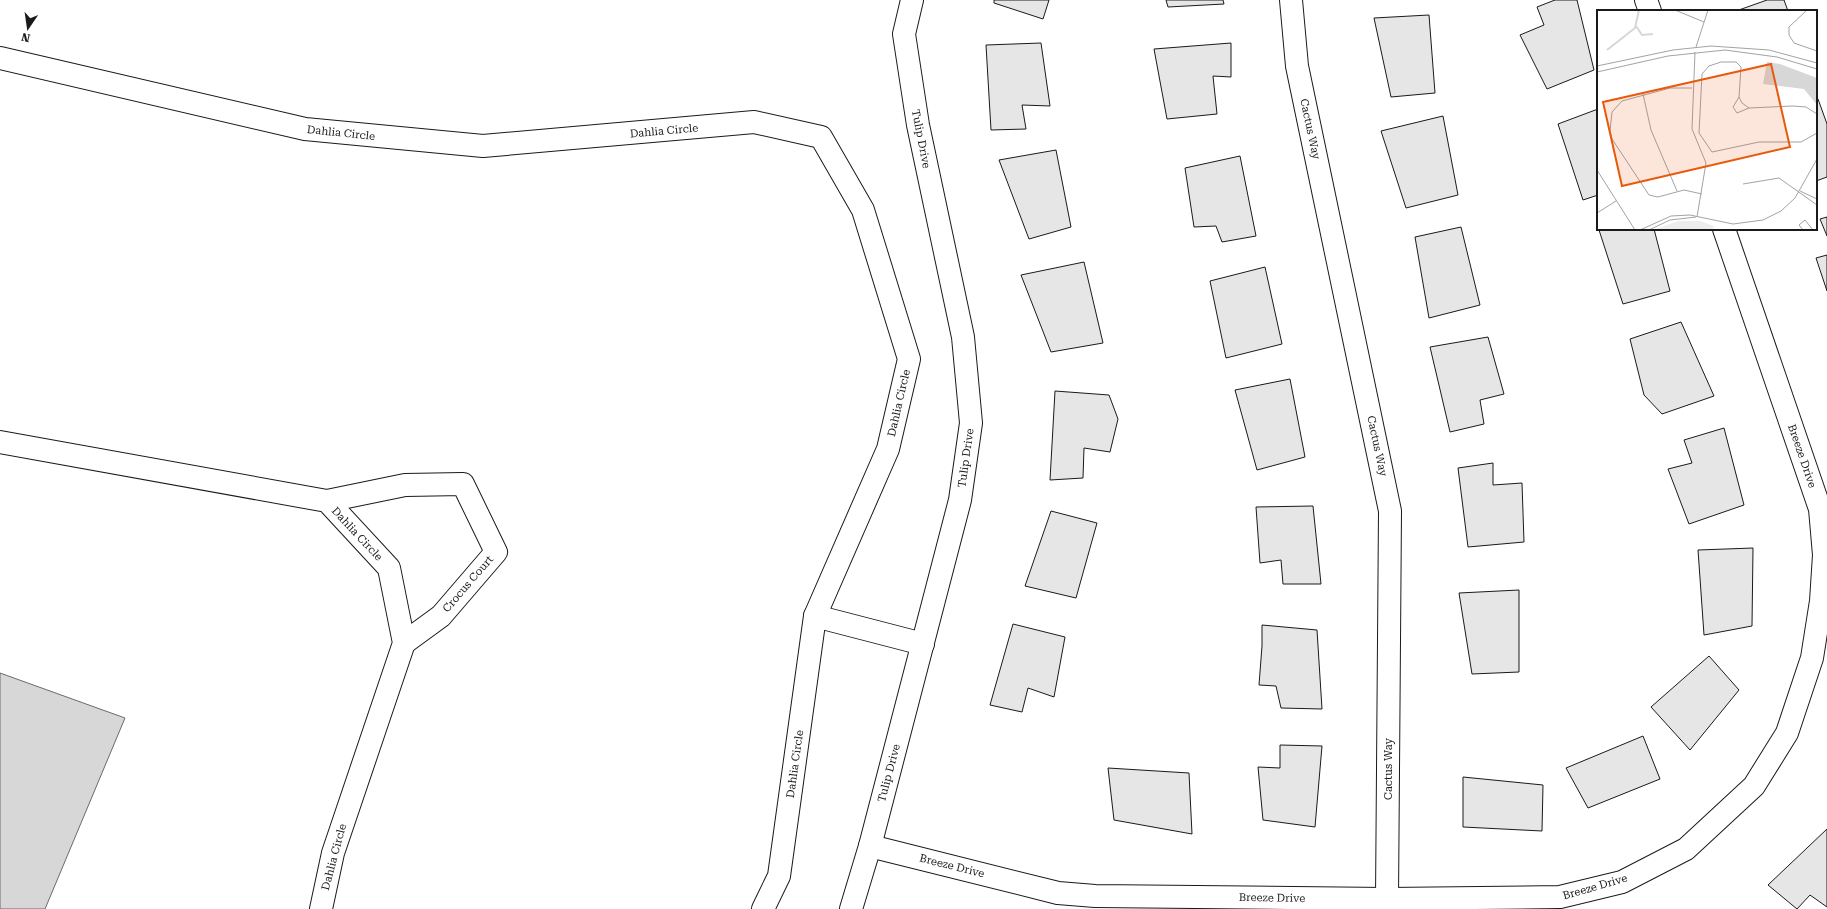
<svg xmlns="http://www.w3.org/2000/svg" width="1827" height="909" font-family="'Roboto Serif',serif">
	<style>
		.water { fill: #d7d7d7; stroke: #6a6a6a }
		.building { fill: #e6e6e6; stroke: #1a1a1a }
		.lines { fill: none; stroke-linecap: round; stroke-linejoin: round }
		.minor-casing { stroke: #1a1a1a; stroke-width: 24 }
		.minor { stroke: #fff; stroke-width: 22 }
		.labels { text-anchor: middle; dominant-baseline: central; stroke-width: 3; stroke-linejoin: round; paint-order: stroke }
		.street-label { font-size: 11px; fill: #1a1a1a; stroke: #fff }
		.inset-river { fill: none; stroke: #d7d7d7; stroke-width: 2 }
		.inset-road { fill: none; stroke: #a3a3a3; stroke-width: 1 }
		.view { fill: #e8590c; fill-opacity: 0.15; stroke: #e8590c; stroke-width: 2 }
		.inset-edge { fill: none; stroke: #1a1a1a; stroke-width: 2 }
	</style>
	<rect width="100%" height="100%" fill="#fff"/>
	<polygon class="water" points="0,673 125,718 45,909 0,909"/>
	<g class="building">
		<polygon points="994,0 1049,0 1043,19 994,3"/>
		<polygon points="1166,0 1223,0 1224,4 1168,7"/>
		<polygon points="1555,0 1577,0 1594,70 1547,89 1520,35 1544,25 1537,7"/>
		<polygon points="1767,0 1784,0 1788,11 1736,11"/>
		<polygon points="1429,15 1435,93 1391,97 1374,18"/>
		<polygon points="1041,43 1050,106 1022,105 1026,129 991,130 986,45"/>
		<polygon points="1231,43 1231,77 1213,76 1217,114 1167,119 1154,49"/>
		<polygon points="1818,99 1827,124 1827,177 1816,181 1816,100"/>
		<polygon points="1598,109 1598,195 1583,200 1558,124"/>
		<polygon points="1443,116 1458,195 1406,208 1381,131"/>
		<polygon points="1056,150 1071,227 1029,239 999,160"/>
		<polygon points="1240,156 1256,236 1222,242 1216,226 1194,227 1185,168"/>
		<polygon points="1827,217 1827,236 1820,219"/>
		<polygon points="1461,227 1480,305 1429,318 1415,237"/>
		<polygon points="1602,229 1654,229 1670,291 1623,304 1599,230"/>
		<polygon points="1827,255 1827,291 1816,258"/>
		<polygon points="1084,262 1103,343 1051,352 1021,275"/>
		<polygon points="1265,267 1282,344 1226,358 1210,281"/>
		<polygon points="1681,322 1714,396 1662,414 1644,395 1630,339"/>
		<polygon points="1488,337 1504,394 1480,400 1484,424 1450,432 1430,347"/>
		<polygon points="1290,379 1305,457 1257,470 1235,390"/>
		<polygon points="1055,391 1109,395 1118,419 1110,452 1084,448 1083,478 1050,480"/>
		<polygon points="1724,428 1744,505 1689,524 1668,469 1692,463 1684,440"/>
		<polygon points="1493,463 1493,485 1522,483 1524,542 1468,547 1458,468"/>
		<polygon points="1313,506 1321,584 1283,584 1281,560 1260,563 1256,507"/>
		<polygon points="1051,511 1097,523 1076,598 1025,586"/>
		<polygon points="1753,548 1752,626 1704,635 1698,550"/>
		<polygon points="1519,590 1519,672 1472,674 1459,593"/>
		<polygon points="1013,624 1065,637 1054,697 1028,688 1022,712 990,705"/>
		<polygon points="1262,625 1317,630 1322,709 1281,708 1276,686 1259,685 1262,646"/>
		<polygon points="1709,656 1739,690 1690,750 1651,707"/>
		<polygon points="1643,736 1660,779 1588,808 1566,768"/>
		<polygon points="1280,745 1322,746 1315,827 1263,820 1258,767 1280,768"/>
		<polygon points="1108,768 1189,773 1192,834 1114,820"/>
		<polygon points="1463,777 1543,785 1542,831 1463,827"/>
		<polygon points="1827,829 1827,907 1810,895 1797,909 1768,885"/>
	</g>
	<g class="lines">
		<defs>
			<g id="minor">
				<polyline points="1291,0 1297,66 1390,511 1387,899"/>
				<polyline points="1646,0 1650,11"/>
				<polyline points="0,58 305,129 483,146 754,122 821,137 863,210 909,359 888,449 815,616 779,876 763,909"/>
				<polyline points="0,442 327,501 389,568 404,643 333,853 321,909"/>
				<polyline points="327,501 405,485 463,484 496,552 441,616 404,643"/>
				<polyline points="815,616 923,644"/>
				<polyline points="870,846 1058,893 1095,896 1387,899 1560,897 1622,882 1686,849 1754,786 1787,733 1812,658 1821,601 1824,555 1820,509 1724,229"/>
				<polyline points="851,909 870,846 960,500 971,423 963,337 918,125 904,34 912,0"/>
			</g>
		</defs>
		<use href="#minor" class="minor-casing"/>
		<use href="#minor" class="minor"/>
	</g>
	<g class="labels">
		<g class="street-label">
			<text transform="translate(1310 129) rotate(78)">Cactus Way</text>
			<text transform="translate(664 131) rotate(-5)">Dahlia Circle</text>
			<text transform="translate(341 133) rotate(6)">Dahlia Circle</text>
			<text transform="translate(921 139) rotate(79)">Tulip Drive</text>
			<text transform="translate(899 403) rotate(-77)">Dahlia Circle</text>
			<text transform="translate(1377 446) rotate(78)">Cactus Way</text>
			<text transform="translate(1802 456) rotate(71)">Breeze Drive</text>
			<text transform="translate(966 458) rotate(-82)">Tulip Drive</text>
			<text transform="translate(357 534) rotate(47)">Dahlia Circle</text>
			<text transform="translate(468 584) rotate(-49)">Crocus Court</text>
			<text transform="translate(795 764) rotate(-82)">Dahlia Circle</text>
			<text transform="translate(1388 769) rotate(-90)">Cactus Way</text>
			<text transform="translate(889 773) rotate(-75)">Tulip Drive</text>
			<text transform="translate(334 857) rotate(-75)">Dahlia Circle</text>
			<text transform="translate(952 866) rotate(14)">Breeze Drive</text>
			<text transform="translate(1595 887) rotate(-16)">Breeze Drive</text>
			<text transform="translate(1272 898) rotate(1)">Breeze Drive</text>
		</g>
	</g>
	<g transform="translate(1597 10)">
		<rect width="220" height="220" fill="#fff"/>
		<path d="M81 211H103L117 216 116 220H56Z" fill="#ededed"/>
		<path d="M170 52 183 54 220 68V95L207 79 166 74Z" fill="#d7d7d7"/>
		<path class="inset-river" d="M39 16 45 25 56 24M10 40 38 18 42 0"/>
		<path class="inset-road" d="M78 0 107 12M210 0 192 17V25L197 33 220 41M99 37 111 0M98 42 95 119 109 153 100 207M0 56 76 40 114 36 172 40 220 53M0 62 71 46 128 40 180 47 220 59M95 78H73L25 91 15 102 13 121 15 129 52 185 61 187 87 180 105 184M46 84 54 120 80 181M142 87 136 97 140 103 152 98M220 104 209 97 196 96 152 98 145 93 142 87 144 57 139 52H124L112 56 105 64 102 123 115 142 162 132H204L220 123M0 160 38 220M146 174 182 168 220 195M203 181 220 189M0 203 19 191M43 220 74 206 93 205 136 214 166 210 184 201 198 188 220 149M52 220 73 210 99 207M206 220 202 215 208 210 216 220"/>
		<path class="view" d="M174 54 193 137 25 176 6 92Z"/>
		<rect width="220" height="220" class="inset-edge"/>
	</g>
	<g transform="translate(28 28) rotate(193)" stroke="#ffffff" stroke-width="3" paint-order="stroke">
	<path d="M0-3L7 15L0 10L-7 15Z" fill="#1a1a1a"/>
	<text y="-6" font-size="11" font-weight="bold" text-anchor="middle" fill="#1a1a1a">N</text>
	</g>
</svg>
